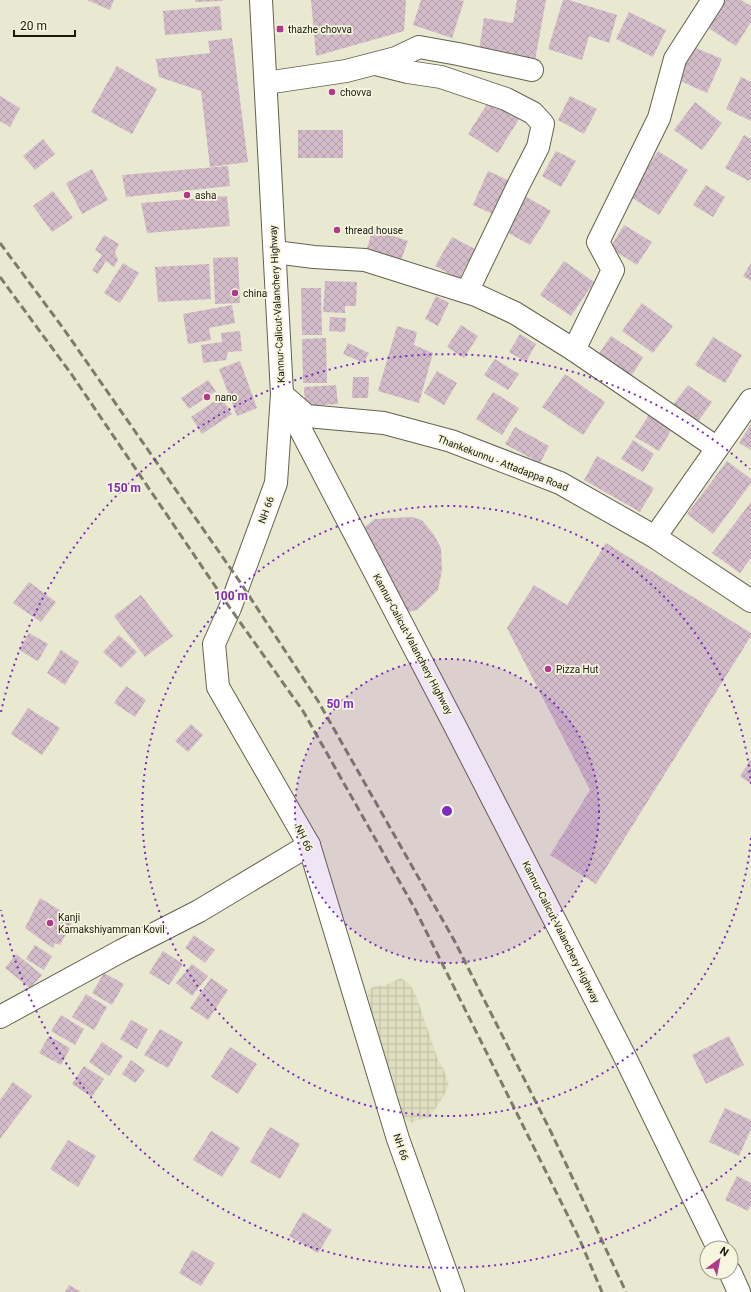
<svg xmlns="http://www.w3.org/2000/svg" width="751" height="1292" font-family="Roboto,sans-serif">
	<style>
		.industrial { fill: url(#industrial-grid) }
		.building { fill: url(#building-cross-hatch) }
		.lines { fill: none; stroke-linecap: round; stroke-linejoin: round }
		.minor-casing { stroke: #64634f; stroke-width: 24 }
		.tertiary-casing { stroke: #64634f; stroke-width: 24 }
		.secondary-casing { stroke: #64634f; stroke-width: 24 }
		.primary-casing { stroke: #64634f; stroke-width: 24 }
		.trunk-casing { stroke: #64634f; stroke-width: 24 }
		.minor { stroke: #fff; stroke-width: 22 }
		.tertiary { stroke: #fff; stroke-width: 22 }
		.secondary { stroke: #fff; stroke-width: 22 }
		.primary { stroke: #fff; stroke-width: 22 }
		.trunk { stroke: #fff; stroke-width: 22 }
		.rail { stroke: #7c7c6c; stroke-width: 3; stroke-dasharray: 8 4; stroke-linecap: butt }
		.ring { fill: none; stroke: #7b2cbf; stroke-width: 2; stroke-dasharray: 2 4 }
		.poi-dot { fill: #b2388b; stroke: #f6f5de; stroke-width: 1.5 }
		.labels { text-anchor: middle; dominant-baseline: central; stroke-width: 3.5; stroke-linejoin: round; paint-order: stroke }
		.poi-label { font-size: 10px; fill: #191910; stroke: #f6f5de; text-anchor: start }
		.street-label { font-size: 10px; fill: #191910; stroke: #f6f5de }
		.centre { fill: #7b2cbf; stroke: #f6f5de; stroke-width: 2 }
		.ring-label { font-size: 12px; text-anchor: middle; font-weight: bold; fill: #7b2cbf; stroke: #f6f5de; stroke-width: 3.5; stroke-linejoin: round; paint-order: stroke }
	</style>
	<defs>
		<pattern id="industrial-grid" width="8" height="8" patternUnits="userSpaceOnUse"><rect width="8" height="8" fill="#e0dec0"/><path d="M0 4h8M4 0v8" fill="none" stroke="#c0bea4"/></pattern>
		<pattern id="building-cross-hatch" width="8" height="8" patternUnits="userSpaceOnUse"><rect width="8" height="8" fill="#d3bcc9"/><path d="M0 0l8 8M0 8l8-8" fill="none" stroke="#b5a1ac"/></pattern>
	</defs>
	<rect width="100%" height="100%" fill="#e9e8d1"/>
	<polygon class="industrial" points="401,978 410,985 416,995 438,1060 444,1070 449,1086 443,1097 429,1118 418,1120 411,1123 404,1118 400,1110 374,1028 372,1013 367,991 376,985 384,986"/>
	<g class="building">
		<polygon points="87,0 114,0 110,10"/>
		<polygon points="195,0 223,0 223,1 195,2"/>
		<polygon points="311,0 406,0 404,31 316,56"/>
		<polygon points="421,0 460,0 464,1 452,38 413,25"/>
		<polygon points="517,0 546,0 535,60 479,50 484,18 513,23"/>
		<polygon points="563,0 569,0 617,15 609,43 589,36 582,60 548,49"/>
		<polygon points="721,0 741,0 751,6 751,22 736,46 705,26"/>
		<polygon points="220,6 222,30 165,35 163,11"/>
		<polygon points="629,12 666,30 653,57 616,39"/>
		<polygon points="232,38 248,162 210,167 201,91 159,77 156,59 210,53 208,41"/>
		<polygon points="691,46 722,59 707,93 676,79"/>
		<polygon points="117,66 157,89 132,134 91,112"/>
		<polygon points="741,77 751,82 751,121 726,109"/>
		<polygon points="0,96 20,108 10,127 0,121"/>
		<polygon points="570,96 597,109 584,134 558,120"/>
		<polygon points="489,101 519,119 498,153 468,134"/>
		<polygon points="695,102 722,123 702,150 674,130"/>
		<rect x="298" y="130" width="45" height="28"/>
		<polygon points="744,135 751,139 751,178 749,181 725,168"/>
		<polygon points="43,139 55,154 35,170 23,156"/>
		<polygon points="556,151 576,161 561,187 542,176"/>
		<polygon points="658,151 688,170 659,215 629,196"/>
		<polygon points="228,166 230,186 126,197 122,175"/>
		<polygon points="92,169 108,200 82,214 66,183"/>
		<polygon points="488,171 512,182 497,216 473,205"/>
		<polygon points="706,185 725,197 713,217 693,205"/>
		<polygon points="53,191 73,218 52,232 33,206"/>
		<polygon points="227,196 230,226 147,233 141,203"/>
		<polygon points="525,196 551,211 530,245 505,231"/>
		<polygon points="624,225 652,242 637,265 610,248"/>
		<polygon points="373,229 408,241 400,263 366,251"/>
		<polygon points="104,235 119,244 115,252 118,260 114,267 106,261 98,274 92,270 102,255 95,250"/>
		<polygon points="452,237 475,249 459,279 435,266"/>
		<polygon points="238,257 240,303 215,304 213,258"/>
		<polygon points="564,261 594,282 571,316 540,295"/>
		<polygon points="123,263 139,273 120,303 104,293"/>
		<polygon points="751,263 751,281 743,276"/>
		<polygon points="209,264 211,299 158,302 155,267"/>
		<polygon points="325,281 357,282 356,306 345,306 345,313 323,312"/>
		<polygon points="301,288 321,288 322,335 302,335"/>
		<polygon points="436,296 449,303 438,326 425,319"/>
		<polygon points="642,303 673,326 653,353 622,331"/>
		<polygon points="232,305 235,323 209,328 211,340 188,344 183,314"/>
		<polygon points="330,317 346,318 345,332 329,331"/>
		<polygon points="461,325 478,336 464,358 447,347"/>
		<polygon points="397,326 417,332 414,345 433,353 419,403 378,391"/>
		<polygon points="240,331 242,351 228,352 226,360 203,363 201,345 222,342 221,333"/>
		<polygon points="520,334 536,344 526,362 509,352"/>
		<polygon points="611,336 643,357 631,377 598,355"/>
		<polygon points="713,337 742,355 725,383 695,365"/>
		<polygon points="326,338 327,383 303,383 302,339"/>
		<polygon points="348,343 369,353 364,363 343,354"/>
		<polygon points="495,359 519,374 508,390 484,375"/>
		<polygon points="240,361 257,408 237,416 219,369"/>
		<polygon points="437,371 457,383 444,405 424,393"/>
		<polygon points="565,374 605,402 583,435 542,407"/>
		<polygon points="353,377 369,377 368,398 352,398"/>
		<polygon points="208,380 216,391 189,409 181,398"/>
		<polygon points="336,385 338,404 305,406 304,387"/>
		<polygon points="688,385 712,402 695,426 670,409"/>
		<polygon points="493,392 519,408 502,435 476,419"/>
		<polygon points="221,397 232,414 202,434 191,417"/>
		<polygon points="650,413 673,427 659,451 635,437"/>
		<polygon points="751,424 751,450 739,443"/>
		<polygon points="515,427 549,446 540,463 505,444"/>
		<polygon points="633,440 654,454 643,472 621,459"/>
		<polygon points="597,456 654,488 640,512 584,480"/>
		<polygon points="727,461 751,479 751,483 713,534 687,514"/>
		<polygon points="751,502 751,558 740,573 712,553"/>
		<polygon points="412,517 422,520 434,535 441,548 442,570 438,590 417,610 407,612 362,529 375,519"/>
		<polygon points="606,543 751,633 751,636 596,884 550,855 590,790 507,628 534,585 567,605"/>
		<polygon points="29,582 56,602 41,622 13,603"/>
		<polygon points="141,595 173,636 145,657 114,616"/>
		<polygon points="29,633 48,644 38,661 19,650"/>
		<polygon points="119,635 137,652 121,668 103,652"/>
		<polygon points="61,650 79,662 65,685 47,673"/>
		<polygon points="126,686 146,700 135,717 114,703"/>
		<polygon points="28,708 60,728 42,755 11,734"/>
		<polygon points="191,724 203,735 188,752 175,741"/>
		<polygon points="751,759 751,784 740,776"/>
		<polygon points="40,898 74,919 60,945 55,943 53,948 25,928"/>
		<polygon points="194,935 215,950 205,963 185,948"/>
		<polygon points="35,945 52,956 44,970 26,959"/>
		<polygon points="163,951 183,964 169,985 149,973"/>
		<polygon points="16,954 42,975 30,988 5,968"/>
		<polygon points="192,964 208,976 192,996 176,983"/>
		<polygon points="104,973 124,984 112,1005 92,993"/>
		<polygon points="211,978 228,990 208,1020 190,1008"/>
		<polygon points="86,994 107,1007 94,1030 72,1017"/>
		<polygon points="61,1015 84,1029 75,1045 51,1031"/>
		<polygon points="131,1020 148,1029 137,1049 120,1039"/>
		<polygon points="160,1029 183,1042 168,1068 144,1055"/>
		<polygon points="49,1036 70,1048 61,1065 39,1053"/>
		<polygon points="729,1036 744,1065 706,1084 692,1055"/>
		<polygon points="102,1042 123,1056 109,1076 89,1062"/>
		<polygon points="230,1047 257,1064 238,1094 211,1077"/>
		<polygon points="131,1060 145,1070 135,1083 122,1074"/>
		<polygon points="84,1066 104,1079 92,1097 72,1084"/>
		<polygon points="13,1082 32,1096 0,1139 0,1100"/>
		<polygon points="725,1108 751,1120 751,1129 739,1156 709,1142"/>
		<polygon points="270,1127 300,1144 280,1179 250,1162"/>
		<polygon points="211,1131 240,1148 222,1177 193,1160"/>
		<polygon points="68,1140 96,1156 78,1187 50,1169"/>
		<polygon points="737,1176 751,1183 751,1204 748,1211 725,1200"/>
		<polygon points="303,1212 332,1230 318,1253 289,1236"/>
		<polygon points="192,1250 215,1263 201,1286 179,1273"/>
		<polygon points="69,1285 81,1292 65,1292"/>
	</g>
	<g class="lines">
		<defs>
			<g id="minor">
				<polyline points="376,64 408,72 441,77 506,99 533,113 543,124 538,147 519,184 467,292"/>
				<polyline points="266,83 346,71 396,58 419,47 458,54 532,70"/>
				<polyline points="275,252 314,257 365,260 476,295 515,313 574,350 717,448"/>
				<polyline points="574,350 613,270 598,242 659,118 675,59 713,0"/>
				<polyline points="655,537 751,400"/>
			</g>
			<polyline id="tertiary" points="0,1017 121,951 199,911 309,845"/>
			<polyline id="secondary" points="284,396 307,416 384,423 451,441 560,483 655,537 751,601"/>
			<g id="primary">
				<polyline points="282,394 454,724 623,1053 718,1248"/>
				<polyline points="730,1272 739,1292"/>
			</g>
			<polyline id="trunk" points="261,0 282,394 276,483 230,608 214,644 218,687 309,845 398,1139 453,1292"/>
		</defs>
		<use href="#minor" class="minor-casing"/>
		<use href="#tertiary" class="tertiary-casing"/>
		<use href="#secondary" class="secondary-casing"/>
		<use href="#primary" class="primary-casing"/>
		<use href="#trunk" class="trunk-casing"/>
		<use href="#minor" class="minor"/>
		<use href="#tertiary" class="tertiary"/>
		<use href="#secondary" class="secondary"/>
		<use href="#primary" class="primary"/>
		<use href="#trunk" class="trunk"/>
		<g class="rail">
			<polyline points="0,243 63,328 240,582 318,701 454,940 551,1132 626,1292"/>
			<polyline points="0,277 72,375 230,608 303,711 415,909 579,1238 602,1292"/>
		</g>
	</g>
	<circle cx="447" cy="811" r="152" fill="#7b2cbf" fill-opacity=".12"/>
	<g class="ring">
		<circle cx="447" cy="811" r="152"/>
		<path d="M751 838A305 305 0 1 1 751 784"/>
		<path d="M750 1153A457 457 0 0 1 1 910M1 712A457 457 0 0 1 750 469"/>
	</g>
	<g class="poi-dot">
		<rect x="276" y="25" width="8" height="8" rx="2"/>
		<circle cx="332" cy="92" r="4"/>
		<circle cx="187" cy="195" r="4"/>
		<circle cx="337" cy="230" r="4"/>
		<circle cx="235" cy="293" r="4"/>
		<circle cx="207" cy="397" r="4"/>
		<circle cx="548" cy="669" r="4"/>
		<circle cx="50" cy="923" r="4"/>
	</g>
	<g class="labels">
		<g class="poi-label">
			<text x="288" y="29">thazhe chovva</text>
			<text x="340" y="92">chovva</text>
			<text x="195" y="195">asha</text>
			<text x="345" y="230">thread house</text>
			<text x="243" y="293">china</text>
			<text x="215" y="397">nano</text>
			<text x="556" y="669">Pizza Hut</text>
			<text x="58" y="917">Kanji<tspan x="58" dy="12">Kamakshiyamman Kovil</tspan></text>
		</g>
		<g class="street-label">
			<text transform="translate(277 304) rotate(-93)">Kannur-Calicut-Valanchery Highway</text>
			<text transform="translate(503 463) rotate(21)">Thankekunnu - Attadappa Road</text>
			<text transform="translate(266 510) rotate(-70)">NH 66</text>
			<text transform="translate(413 644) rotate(62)">Kannur-Calicut-Valanchery Highway</text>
			<text transform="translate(304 838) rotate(64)">NH 66</text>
			<text transform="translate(561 932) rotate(63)">Kannur-Calicut-Valanchery Highway</text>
			<text transform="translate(401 1147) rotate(71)">NH 66</text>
		</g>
	</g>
	<circle cx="447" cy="811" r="6" class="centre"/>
	<g class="ring-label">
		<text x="124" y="492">150 m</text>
		<text x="231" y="600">100 m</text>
		<text x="340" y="708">50 m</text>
	</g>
	<g transform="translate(719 1260) rotate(32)"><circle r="19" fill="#f6f5de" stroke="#9e9d8c"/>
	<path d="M0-3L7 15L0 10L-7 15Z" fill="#b2388b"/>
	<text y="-6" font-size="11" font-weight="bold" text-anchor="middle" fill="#191910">N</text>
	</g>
	<path d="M14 30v6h61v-6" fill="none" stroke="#191910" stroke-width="2"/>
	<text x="20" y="30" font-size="12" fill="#191910" stroke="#f6f5de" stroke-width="3" paint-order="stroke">20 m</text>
</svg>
